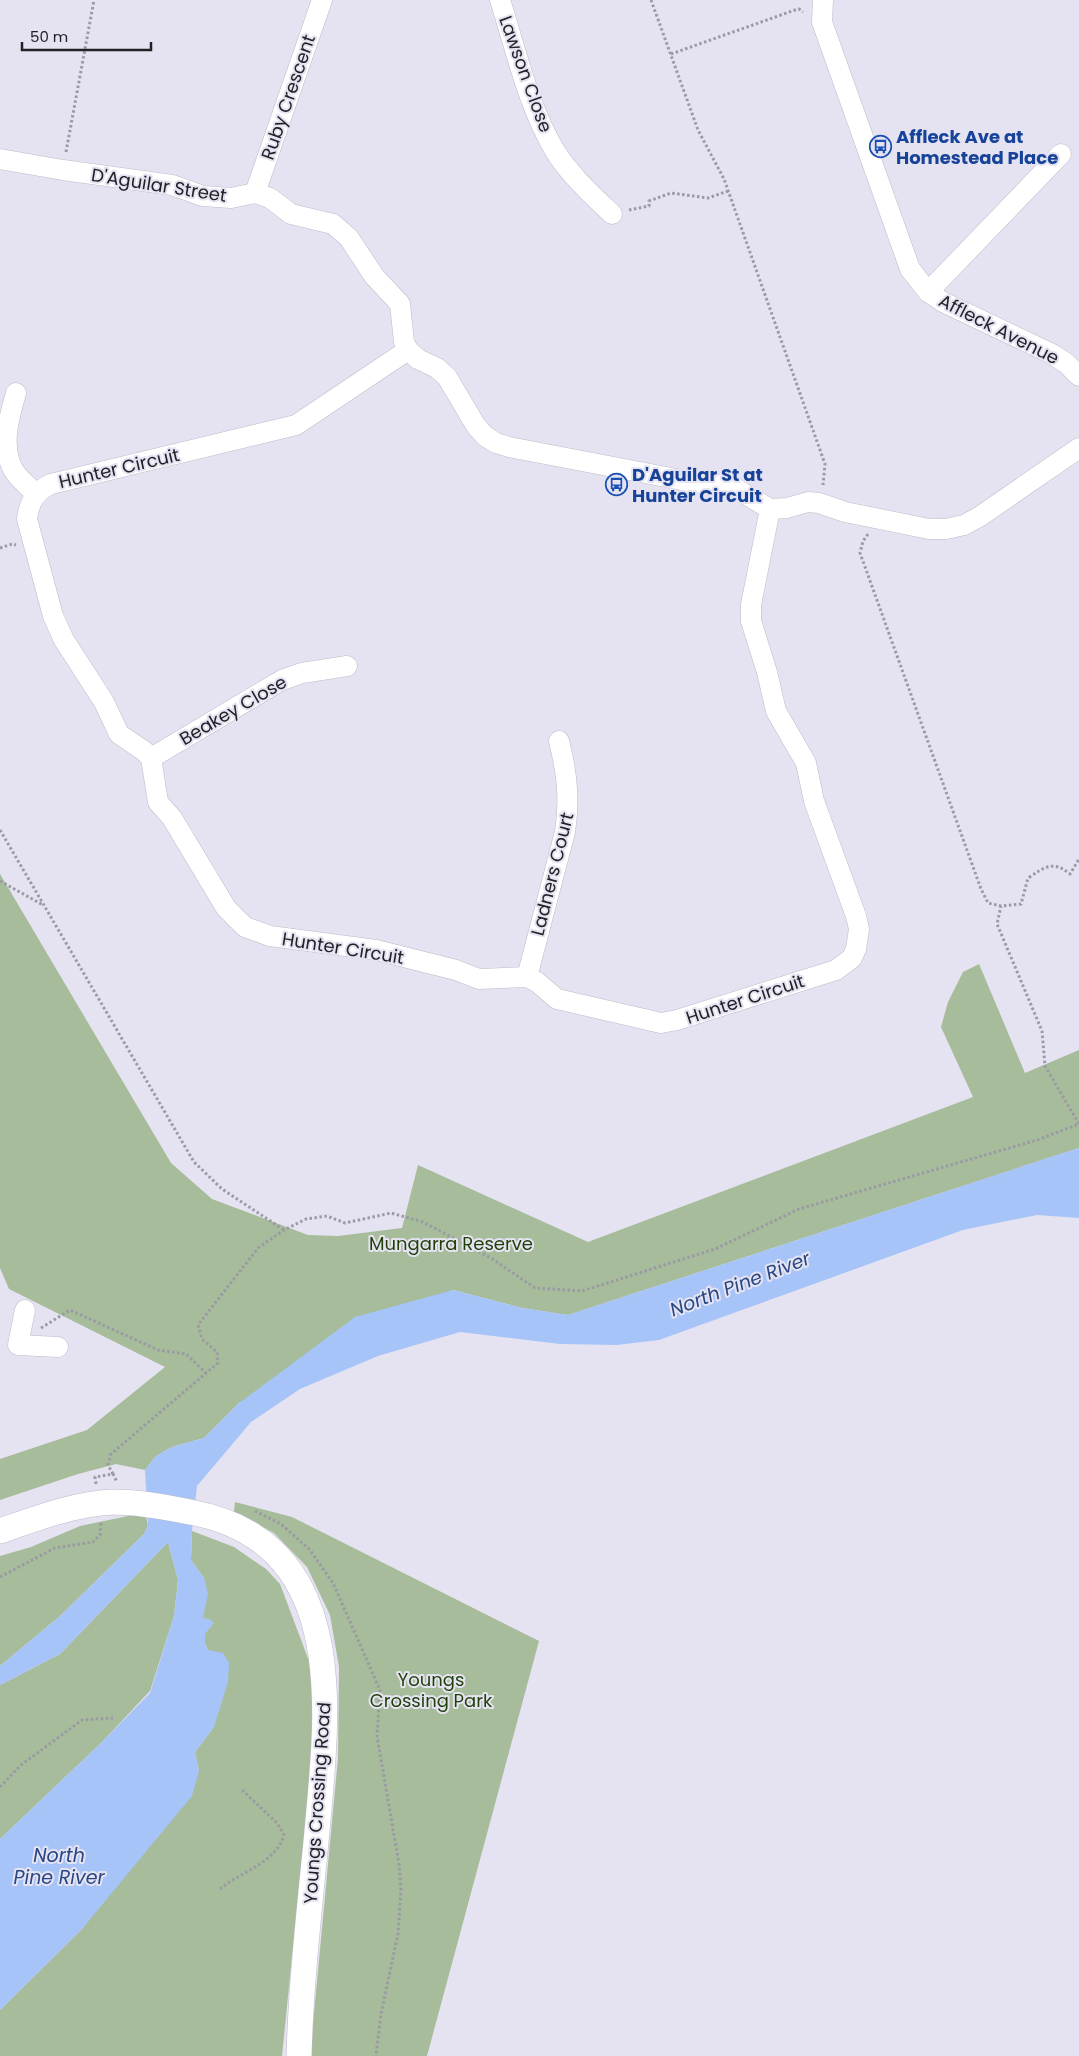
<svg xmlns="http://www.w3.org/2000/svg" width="1079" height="2056" font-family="Poppins,sans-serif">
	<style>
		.green { fill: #a6bc9a }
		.water { fill: #a7c4f9 }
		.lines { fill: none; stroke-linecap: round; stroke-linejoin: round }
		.minor-casing { stroke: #bdbbc9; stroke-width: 21 }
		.major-casing { stroke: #bdbbc9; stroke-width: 26 }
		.path { stroke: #9b9aa4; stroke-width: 3; stroke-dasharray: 2.5 2.5; stroke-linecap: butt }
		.minor { stroke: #fff; stroke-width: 20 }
		.major { stroke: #fff; stroke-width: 25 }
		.labels { text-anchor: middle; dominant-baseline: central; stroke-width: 4; stroke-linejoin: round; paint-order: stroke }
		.street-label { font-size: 18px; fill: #222126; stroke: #e5e3f1 }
		.transit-label { font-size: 18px; font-weight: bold; fill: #164399; stroke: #e5e3f1; text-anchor: start }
		.park-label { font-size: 18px; fill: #1f3f07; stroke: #e5e3f1 }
		.water-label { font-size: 19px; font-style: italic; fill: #274785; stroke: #e5e3f1 }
	</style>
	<rect width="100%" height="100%" fill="#e5e3f1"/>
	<g class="green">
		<polygon points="0,874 171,1163 212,1199 308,1235 338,1236 402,1228 418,1165 588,1242 973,1097 941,1027 948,1002 963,972 979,964 1025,1073 1079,1050 1079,1148 568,1315 522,1308 453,1290 239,1403 204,1438 172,1447 156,1456 145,1470 116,1464 78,1474 0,1500 0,1459 87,1430 165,1367 9,1289 0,1268"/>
		<polygon points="235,1502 292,1517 539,1641 427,2056 310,2056 338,1758 339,1667 330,1615 307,1567 274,1533 234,1512"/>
		<polygon points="128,1516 146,1516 148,1526 144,1534 60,1616 0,1666 0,1556 31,1547 80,1526"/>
		<polygon points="192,1531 234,1547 266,1569 280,1584 309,1661 312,1688 313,1747 282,2056 0,2056 0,2010 82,1929 199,1771 195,1752 214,1727 208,1650 205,1644 203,1619 204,1578 191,1560"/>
		<polygon points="168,1542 178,1580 174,1616 150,1691 102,1742 0,1839 0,1685 60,1654"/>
	</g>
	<polygon class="water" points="1079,1148 1079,1218 1037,1215 963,1230 659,1340 617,1345 560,1344 460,1332 378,1356 300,1389 251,1422 197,1486 192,1531 191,1560 204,1578 208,1594 203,1618 209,1619 214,1623 205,1634 205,1644 208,1650 223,1653 229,1663 228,1682 214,1727 195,1752 199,1771 192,1796 82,1929 0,2010 0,1839 102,1742 150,1693 174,1616 178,1580 168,1542 60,1654 0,1685 0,1666 60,1616 144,1534 148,1526 145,1470 156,1456 172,1447 204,1438 239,1403 355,1317 453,1290 522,1308 568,1315"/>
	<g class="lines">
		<defs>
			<g id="minor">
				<path d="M500 0C516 50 528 106 555 151 570 175 592 195 612 214"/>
				<polyline points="823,0 822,22 910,269 928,292 943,302 1052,354 1066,363 1079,376"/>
				<polyline points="0,159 63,170 172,185 203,196 231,198 255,193 270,198 291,214 333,224 349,238 374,276 400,304 404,342 408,350 418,359 437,368 447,377 476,426 485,436 496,443 509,447 692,482 732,486 770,509 787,508 808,502 819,503 845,512 929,529 946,529 964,525 979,517 1079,448"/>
				<polyline points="255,193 322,0"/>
				<polyline points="928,292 1061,154"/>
				<path d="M408 350 296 425 51 484C35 491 29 503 27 519L53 616 64 640 104 702 119 734 144 751 151 758 158 802 172 818 226 908 245 927 270 936 376 950 456 970 479 979 527 977 537 982 557 999 661 1023 677 1020 836 970 852 958 856 949 859 929 856 916 814 801 806 763 776 711 767 672 751 621V605L770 509"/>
				<path d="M16 393C9 417 0 448 14 471 20 480 29 487 36 494"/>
				<polyline points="151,758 282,680 302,673 347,666"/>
				<path d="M527 977 565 832C570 800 567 773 559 741"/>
				<polyline points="25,1310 18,1345 58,1347"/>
			</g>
			<path id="major" d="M0 1531C37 1518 74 1504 113 1502 139 1502 165 1507 190 1512 354 1542 327 1718 316 1842 309 1913 301 1984 299 2056"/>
		</defs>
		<use href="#minor" class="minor-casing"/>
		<use href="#major" class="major-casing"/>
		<g class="path">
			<polyline points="651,0 698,130 724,179 825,464 823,485"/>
			<polyline points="671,54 795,10 799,9 803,12"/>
			<polyline points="66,152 94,0"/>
			<polyline points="629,210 649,206 649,201 671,193 708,198 728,191"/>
			<path d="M868 534 863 541 860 553 981 889 988 903 1001 906 1021 904 1028 878C1045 867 1053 860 1070 874L1079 859"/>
			<polyline points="0,548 12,544 16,545"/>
			<polyline points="0,830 194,1162 222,1189 284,1230"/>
			<polyline points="0,881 43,905"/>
			<polyline points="41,1328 70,1310 158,1350 186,1354 206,1373"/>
			<polyline points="113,1474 108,1465 111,1454 218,1363 217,1352 202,1339 198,1325 258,1248 284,1230 306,1219 327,1216 345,1223 391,1213 423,1222 491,1258 535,1288 582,1291 715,1249 799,1209 1037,1140 1079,1124 1045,1066 1042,1031 997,924 1001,906"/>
			<polyline points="96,1484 95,1477 113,1474 117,1482"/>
			<polyline points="255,1511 281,1524 310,1550 333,1583 380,1690 377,1736 399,1864 401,1889 398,1934 381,2014 376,2056"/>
			<polyline points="0,1577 55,1548 93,1542 100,1535 101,1522"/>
			<polyline points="0,1787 21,1765 82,1720 113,1718"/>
			<path d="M220 1889C240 1872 276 1863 284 1835L277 1823 241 1789"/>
		</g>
		<use href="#minor" class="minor"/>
		<use href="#major" class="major"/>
	</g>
	<defs>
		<symbol id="bus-ring" viewBox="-11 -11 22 22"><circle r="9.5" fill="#e5e3f1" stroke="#1a4fb4" stroke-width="1.5"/><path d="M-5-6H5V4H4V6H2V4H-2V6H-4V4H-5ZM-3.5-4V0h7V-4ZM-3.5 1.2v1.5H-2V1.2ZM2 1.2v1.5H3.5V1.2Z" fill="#1a4fb4"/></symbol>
	</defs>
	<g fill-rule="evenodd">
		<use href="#bus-ring" x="868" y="134" width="25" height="25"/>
		<use href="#bus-ring" x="604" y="472" width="25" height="25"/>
	</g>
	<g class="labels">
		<g class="street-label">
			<text transform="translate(526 74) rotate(70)">Lawson Close</text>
			<text transform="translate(288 97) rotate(-71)">Ruby Crescent</text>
			<text transform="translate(159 185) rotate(9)">D'Aguilar Street</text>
			<text transform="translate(999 329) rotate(27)">Affleck Avenue</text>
			<text transform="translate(119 468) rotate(-13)">Hunter Circuit</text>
			<text transform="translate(233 710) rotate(-30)">Beakey Close</text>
			<text transform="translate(552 874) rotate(-76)">Ladners Court</text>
			<text transform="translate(343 948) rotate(9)">Hunter Circuit</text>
			<text transform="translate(745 999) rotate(-18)">Hunter Circuit</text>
			<text transform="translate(317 1803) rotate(-86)">Youngs Crossing Road</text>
		</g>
		<g class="transit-label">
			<text x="896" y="136">Affleck Ave at<tspan x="896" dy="21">Homestead Place</tspan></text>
			<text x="632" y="474">D'Aguilar St at<tspan x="632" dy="21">Hunter Circuit</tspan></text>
		</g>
		<g class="park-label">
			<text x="451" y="1243">Mungarra Reserve</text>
			<text x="431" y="1679">Youngs<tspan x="431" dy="21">Crossing Park</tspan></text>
		</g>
		<g class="water-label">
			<text transform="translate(740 1284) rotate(-21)">North Pine River</text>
			<text x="59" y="1855">North<tspan x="59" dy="22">Pine River</tspan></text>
		</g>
	</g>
	<path d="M22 42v8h129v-8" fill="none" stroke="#222126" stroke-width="2.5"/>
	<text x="30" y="42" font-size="15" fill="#222126" stroke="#e5e3f1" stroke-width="4" paint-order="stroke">50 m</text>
</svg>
